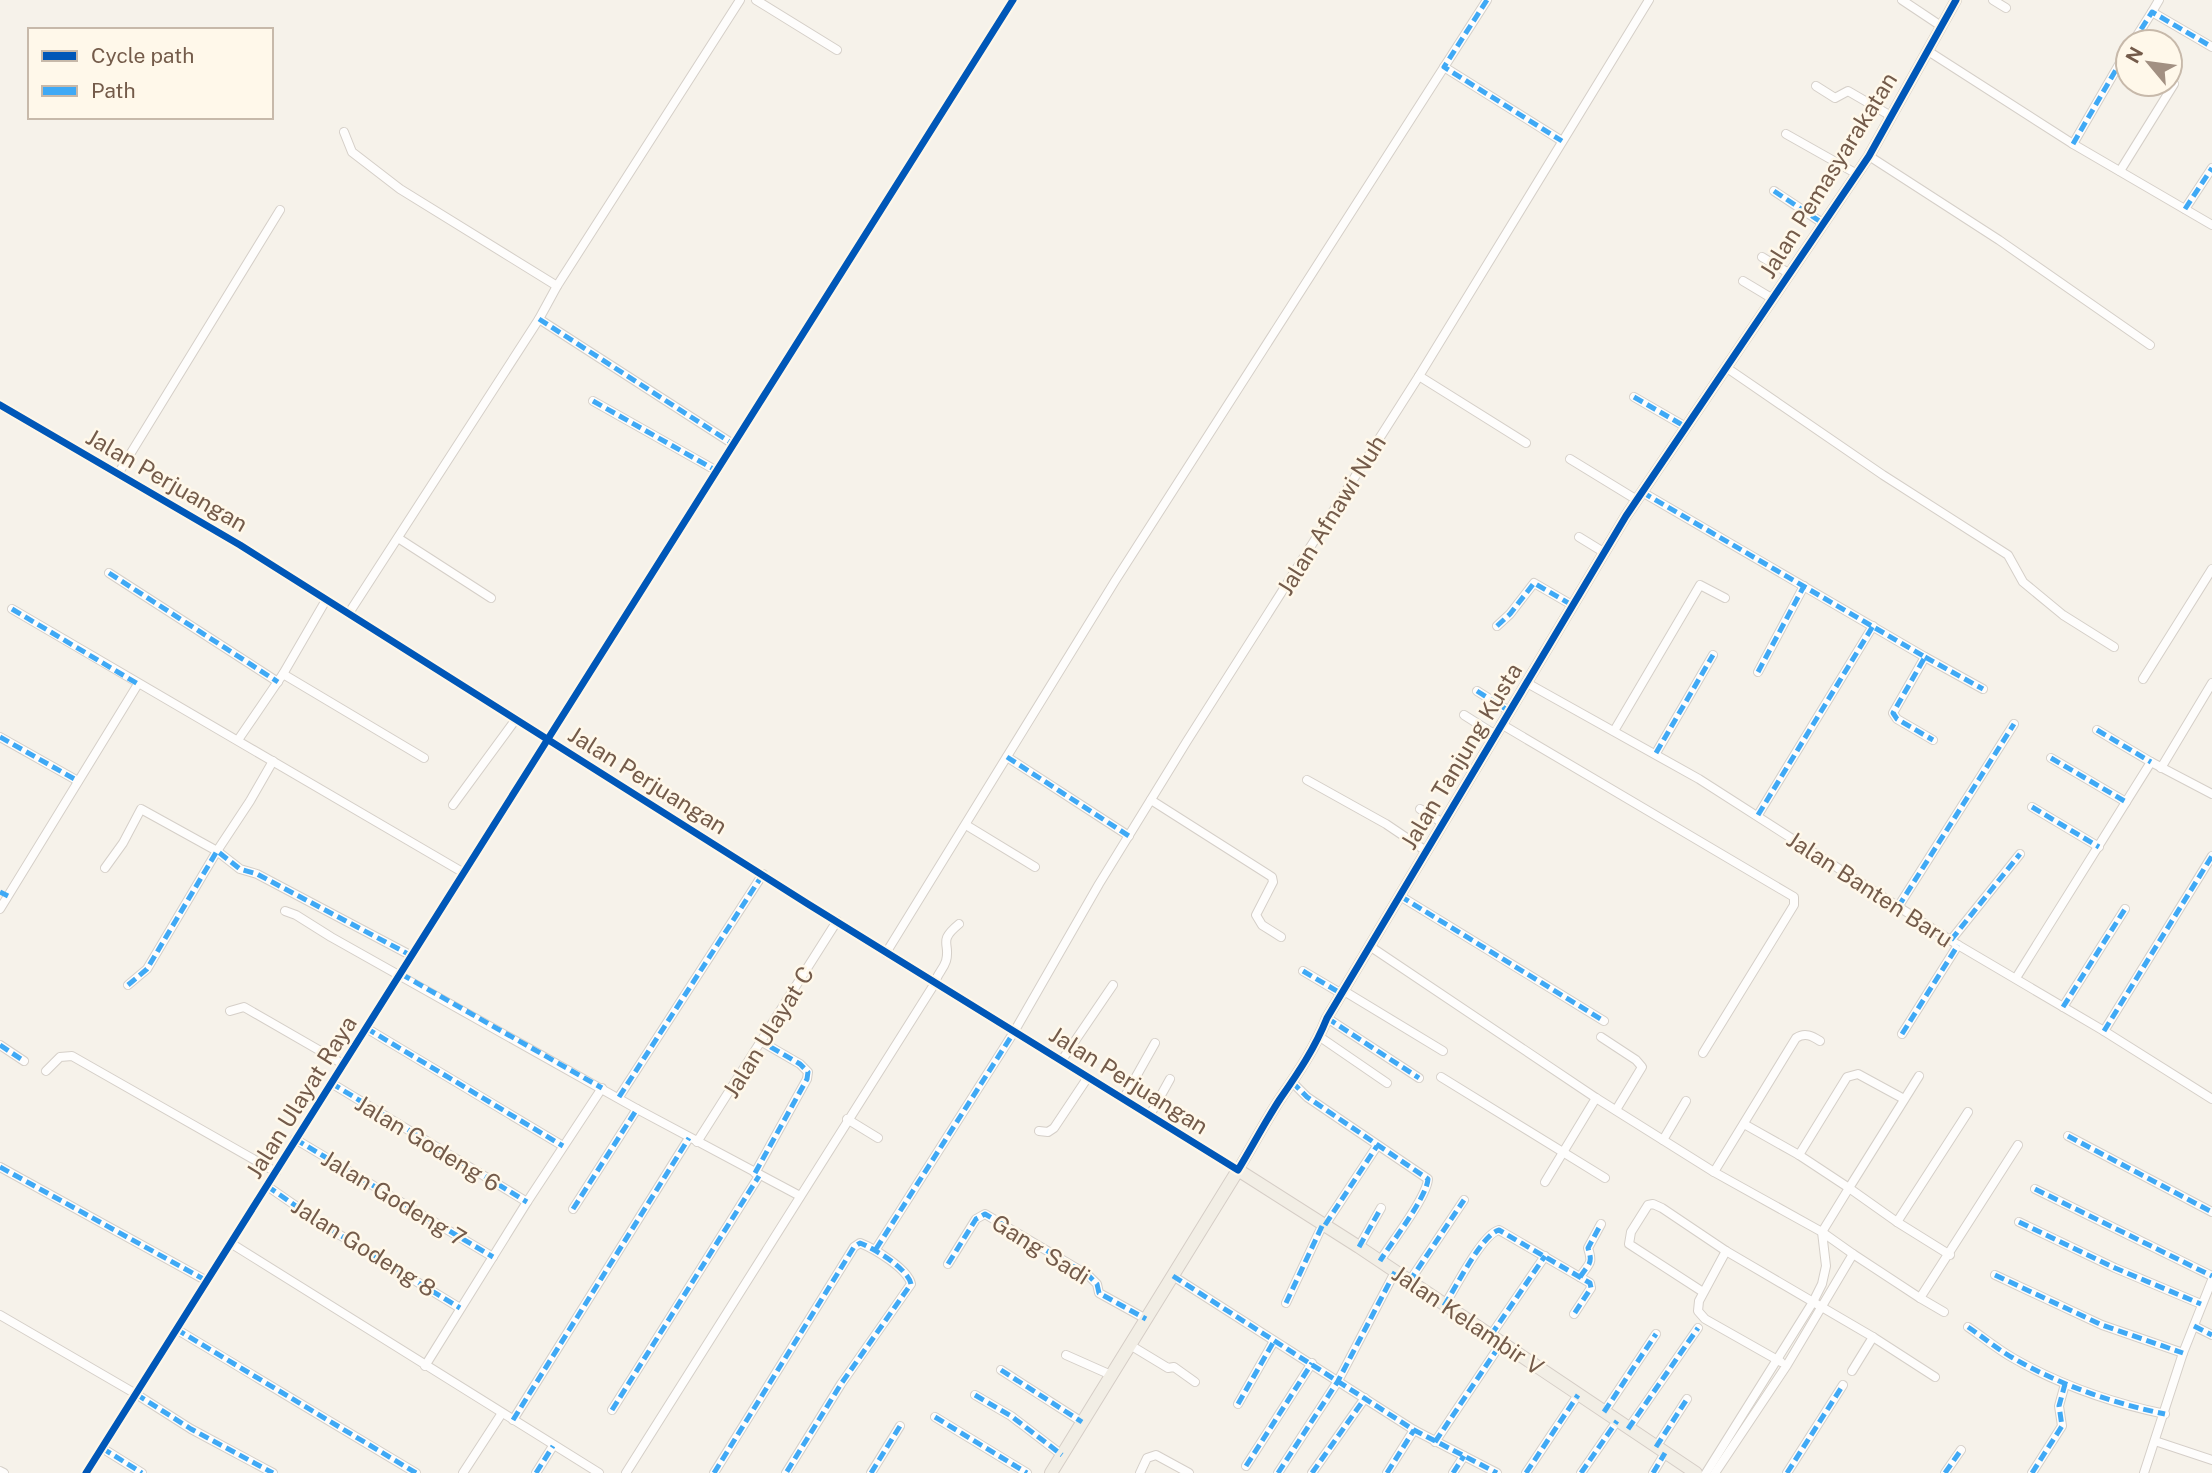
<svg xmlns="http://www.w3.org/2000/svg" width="2212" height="1473" font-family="'Public Sans',sans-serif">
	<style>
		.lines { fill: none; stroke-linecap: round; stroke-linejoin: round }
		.minor-casing { stroke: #d5cfc8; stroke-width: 10 }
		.tertiary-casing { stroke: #d5cfc8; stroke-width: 12 }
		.primary-casing { stroke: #d5cdc6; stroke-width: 14 }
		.minor { stroke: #fefdfc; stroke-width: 8 }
		.tertiary { stroke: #fefdfc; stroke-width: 10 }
		.primary { stroke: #f2eee5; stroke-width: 12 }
		.quiet { stroke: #3fa9f5; stroke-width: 5; stroke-dasharray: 10 5; stroke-linecap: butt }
		.cycleway-casing { stroke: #fff8ea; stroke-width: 11 }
		.cycleway { stroke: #0057b8; stroke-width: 7 }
		.labels { text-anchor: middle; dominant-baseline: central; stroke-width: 5; stroke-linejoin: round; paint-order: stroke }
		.street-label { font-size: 23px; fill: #745b4a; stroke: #fff8ea }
	</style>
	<rect width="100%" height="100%" fill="#f6f2ea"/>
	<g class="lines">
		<defs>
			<g id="minor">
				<polyline points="756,0 837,50"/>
				<polyline points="1902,0 1941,26"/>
				<polyline points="1993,0 2006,8"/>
				<polyline points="2152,12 2159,0"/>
				<polyline points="2133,42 2152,12 2212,47"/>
				<polyline points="1928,51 2073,144 2212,225"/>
				<polyline points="1444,67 1562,141"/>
				<polyline points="1816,86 1835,98 1848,91 1891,116"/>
				<polyline points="344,132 352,152 400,189 557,286"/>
				<polyline points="1786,134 1857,174"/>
				<polyline points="2073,144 2128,49"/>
				<polyline points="1869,156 1999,240 2150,345"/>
				<polyline points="2120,171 2174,84"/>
				<polyline points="1774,191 1824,224"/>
				<polyline points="2185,209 2212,168"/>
				<polyline points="1762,257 1790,274"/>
				<polyline points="1743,281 1773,299"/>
				<polyline points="539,319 733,444"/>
				<polyline points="1727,368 1883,475 2008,555 2023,582 2063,615 2114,647"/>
				<polyline points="1419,376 1526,443"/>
				<polyline points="1634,397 1686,427"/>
				<polyline points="593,401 717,471"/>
				<polyline points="0,405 240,545 808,904 1238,1170"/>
				<polyline points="1570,459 1637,500"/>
				<polyline points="118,474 280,210"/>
				<polyline points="1642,492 1925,657 1893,713 1897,719 1933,740"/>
				<polyline points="1579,537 1605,553"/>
				<polyline points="398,538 491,598"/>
				<polyline points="109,573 278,682"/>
				<polyline points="12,609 464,873"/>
				<polyline points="349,613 539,319 557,286 740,0"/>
				<polyline points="1497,626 1510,614 1534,583 1572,605"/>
				<polyline points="1925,657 1983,689"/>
				<polyline points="1758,672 1804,586"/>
				<polyline points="283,674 424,758"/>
				<polyline points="2143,679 2212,569"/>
				<polyline points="1527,683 1699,779 1958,945 2104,1031 2212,1099"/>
				<polyline points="1477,691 1509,711"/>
				<polyline points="1464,715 1494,734"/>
				<polyline points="1501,724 1794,897 1794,905 1703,1053"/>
				<polyline points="2097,730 2151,762"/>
				<polyline points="1614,731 1700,585 1725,598"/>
				<polyline points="0,737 78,781"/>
				<polyline points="238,740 283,674 326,600"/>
				<polyline points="1656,753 1713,655"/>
				<polyline points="1007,757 1129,836"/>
				<polyline points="2051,758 2126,802"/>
				<polyline points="2161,768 2212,683"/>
				<polyline points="1307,780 1386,824 1426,851"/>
				<polyline points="1151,800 1272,877 1273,882 1256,915 1262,925 1281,937"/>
				<polyline points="453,805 516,719"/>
				<polyline points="2032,807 2099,847"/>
				<polyline points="1420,809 1443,823"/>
				<polyline points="1758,815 1873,626"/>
				<polyline points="966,825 1035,867"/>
				<polyline points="105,868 123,843 141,809 217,851 250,801 273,761"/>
				<polyline points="1400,896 1604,1021"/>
				<polyline points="1898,907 2014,724"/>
				<polyline points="0,909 138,684"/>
				<polyline points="285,911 296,915 331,937 637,1109 800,1196"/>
				<polyline points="1951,940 2020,854"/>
				<polyline points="1371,947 1596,1098 1714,1172 1822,1232 1853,1254"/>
				<polyline points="886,953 1115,581 1487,0"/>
				<polyline points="1303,971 1342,994"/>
				<polyline points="2016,978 2151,762 2212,794"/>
				<polyline points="128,985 147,969 217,851 240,869 257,874 412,956"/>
				<polyline points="1344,991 1443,1051"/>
				<polyline points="2063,1007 2125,909"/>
				<polyline points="230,1011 244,1007 343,1064"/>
				<polyline points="1327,1018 1419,1078"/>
				<polyline points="366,1028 563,1146"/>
				<polyline points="2104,1031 2212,856"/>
				<polyline points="1902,1034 1958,945"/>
				<polyline points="1320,1037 1387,1083"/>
				<polyline points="1601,1037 1636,1060 1642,1067 1616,1110"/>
				<polyline points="0,1045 24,1061"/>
				<polyline points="1062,1060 1113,985"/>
				<polyline points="46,1071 60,1057 72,1056 276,1172"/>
				<polyline points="1919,1076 1849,1188 1897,1222 1950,1255"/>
				<polyline points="1441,1077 1605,1178"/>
				<path d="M1292 1082 1307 1097 1428 1179C1427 1197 1391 1243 1380 1261"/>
				<polyline points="331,1083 527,1202"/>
				<polyline points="619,1097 763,874"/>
				<polyline points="1124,1098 1155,1043"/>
				<polyline points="1150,1115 1170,1079"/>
				<polyline points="847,1119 878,1138"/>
				<polyline points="1039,1131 1048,1132 1054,1128 1088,1077"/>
				<polyline points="2068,1136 2212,1212"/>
				<polyline points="295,1139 493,1257"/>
				<polyline points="1663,1140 1686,1101"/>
				<polyline points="697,1142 837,921"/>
				<polyline points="1799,1155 1847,1077 1858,1074 1904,1099"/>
				<polyline points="0,1167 207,1281"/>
				<path d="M1714 1172 1796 1038C1805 1032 1812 1036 1820 1041"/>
				<polyline points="755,1173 807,1079 808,1072 800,1064 762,1042"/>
				<polyline points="1545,1182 1596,1098"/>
				<polyline points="267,1186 325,1226 460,1308"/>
				<polyline points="2035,1189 2212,1276"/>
				<polyline points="573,1209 637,1109"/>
				<polyline points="1897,1222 1968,1112"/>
				<polyline points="2019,1222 2115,1268 2201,1304"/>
				<polyline points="1325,1225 1377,1146"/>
				<polyline points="232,1244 599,1473"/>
				<polyline points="1359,1247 1381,1208"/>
				<polyline points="876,1249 1014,1032 1099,884 1187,741 1419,376 1649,0"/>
				<polyline points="1726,1251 1699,1301 1698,1311 1705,1319 1781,1362"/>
				<polyline points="948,1264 976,1219 985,1214 1088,1275 1097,1284 1099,1293 1146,1319"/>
				<polyline points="1995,1275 2102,1325 2183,1353"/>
				<polyline points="1173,1276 1414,1430 1497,1473"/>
				<path d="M1580 1277C1590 1262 1593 1264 1588 1248L1601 1224"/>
				<polyline points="1409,1282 1464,1200"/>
				<polyline points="1703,1292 1629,1244 1631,1232 1648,1205 1653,1204 1662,1208 1726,1251 1873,1337 1935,1377"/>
				<polyline points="1920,1298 1944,1312"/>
				<polyline points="1286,1303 1323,1224"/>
				<path d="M1444 1306C1455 1289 1482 1234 1499 1230L1590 1283 1591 1288 1574 1314"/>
				<polyline points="0,1315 136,1394 191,1429 273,1473"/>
				<polyline points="2194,1326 2212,1335"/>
				<path d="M1968 1327C1983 1337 1997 1349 2013 1358 2060 1385 2112 1403 2165 1414"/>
				<polyline points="176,1329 416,1473"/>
				<polyline points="1491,1335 1545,1256"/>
				<polyline points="1130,1345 1168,1368 1174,1367 1195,1382"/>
				<polyline points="1066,1355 1111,1375"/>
				<polyline points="425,1366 527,1202 602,1088"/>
				<polyline points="1001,1370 1082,1422"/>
				<polyline points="1852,1371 1873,1337"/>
				<polyline points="975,1395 1011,1416 1062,1455"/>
				<polyline points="1238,1404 1274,1341"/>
				<polyline points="612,1410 759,1176"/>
				<polyline points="1604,1412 1656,1334"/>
				<polyline points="935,1417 1027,1473"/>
				<polyline points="513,1420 689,1138"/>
				<polyline points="1628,1429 1698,1328"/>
				<polyline points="2155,1441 2212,1460"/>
				<polyline points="1435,1442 1502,1342"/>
				<polyline points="1656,1447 1687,1399"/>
				<polyline points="102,1448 142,1473"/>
				<polyline points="1246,1466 1312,1363"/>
				<polyline points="0,1471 4,1473"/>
				<polyline points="86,1473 1013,0"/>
				<polyline points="463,1473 502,1413"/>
				<polyline points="536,1473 553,1446"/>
				<path d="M626 1473 935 983C937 974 943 970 946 961 951 943 937 942 959 924"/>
				<path d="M714 1473 854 1247 860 1243C875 1249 908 1269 911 1284L841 1384 786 1473"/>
				<polyline points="871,1473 900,1426"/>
				<polyline points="1140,1473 1147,1458 1156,1455 1189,1473"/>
				<polyline points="1278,1473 1338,1381 1395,1272"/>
				<polyline points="1312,1473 1365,1398"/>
				<polyline points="1387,1473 1414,1430"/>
				<polyline points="1453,1473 1464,1456"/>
				<polyline points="1526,1473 1578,1395"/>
				<polyline points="1581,1473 1617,1421"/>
				<polyline points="1653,1473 1665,1453"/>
				<polyline points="1706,1473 1813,1302 1822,1284 1826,1266 1822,1232 1849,1188 1799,1155 1744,1124"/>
				<polyline points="1715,1473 1787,1365 1853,1254 1920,1298 2018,1145"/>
				<polyline points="1787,1473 1843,1385"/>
				<polyline points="1945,1473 1961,1450"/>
				<polyline points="2032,1473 2062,1426 2059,1406 2065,1384"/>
				<polyline points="2144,1473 2183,1353 2212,1280"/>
			</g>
			<path id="tertiary" d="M1238 1170C1252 1147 1265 1122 1280 1099 1298 1073 1315 1048 1327 1018L1626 516 1869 156 1956 0"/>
			<polyline id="primary" points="1051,1473 1238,1170 1359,1247 1696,1473"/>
		</defs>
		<use href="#minor" class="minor-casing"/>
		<use href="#tertiary" class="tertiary-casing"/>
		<use href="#primary" class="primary-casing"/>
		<use href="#minor" class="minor"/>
		<use href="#tertiary" class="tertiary"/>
		<use href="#primary" class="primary"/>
		<g class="quiet">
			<polyline points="1487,0 1444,67 1562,141"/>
			<polyline points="2133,42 2152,12 2212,47"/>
			<polyline points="2073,144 2128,49"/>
			<polyline points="1774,191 1824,224"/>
			<polyline points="2185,209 2212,168"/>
			<polyline points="539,319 733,444"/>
			<polyline points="1634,397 1686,427"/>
			<polyline points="593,401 717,471"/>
			<polyline points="1642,492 1925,657 1893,713 1897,719 1933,740"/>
			<polyline points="109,573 278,682"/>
			<polyline points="12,609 138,684"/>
			<polyline points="1497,626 1510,614 1534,583 1572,605"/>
			<polyline points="1925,657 1983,689"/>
			<polyline points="1758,672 1804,586"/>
			<polyline points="1477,691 1509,711"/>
			<polyline points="2097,730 2151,762"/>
			<polyline points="0,737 78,781"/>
			<polyline points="1656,753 1713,655"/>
			<polyline points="1007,757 1129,836"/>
			<polyline points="2051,758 2126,802"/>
			<polyline points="2032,807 2099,847"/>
			<polyline points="1758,815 1873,626"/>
			<polyline points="0,892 8,896"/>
			<polyline points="1400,896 1604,1021"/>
			<polyline points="1898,907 2014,724"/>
			<polyline points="1951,940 2020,854"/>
			<polyline points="1303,971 1342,994"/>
			<polyline points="401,974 602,1088"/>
			<polyline points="128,985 147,969 217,851 240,869 257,874 412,956"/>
			<polyline points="2063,1007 2125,909"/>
			<polyline points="1327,1018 1419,1078"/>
			<polyline points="366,1028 563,1146"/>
			<polyline points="2104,1031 2212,856"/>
			<polyline points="1902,1034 1958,945"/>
			<polyline points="0,1045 24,1061"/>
			<path d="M1292 1082 1307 1097 1428 1179C1427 1197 1391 1243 1380 1261"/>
			<polyline points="331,1083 527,1202"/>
			<polyline points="619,1097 763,874"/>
			<polyline points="2068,1136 2212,1212"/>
			<polyline points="295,1139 493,1257"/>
			<polyline points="0,1167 207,1281"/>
			<polyline points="755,1173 807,1079 808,1072 800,1064 762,1042"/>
			<polyline points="267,1186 325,1226 460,1308"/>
			<polyline points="2035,1189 2212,1276"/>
			<polyline points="573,1209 637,1109"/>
			<polyline points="2019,1222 2115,1268 2201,1304"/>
			<polyline points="1325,1225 1377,1146"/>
			<polyline points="1359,1247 1381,1208"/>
			<polyline points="876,1249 1014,1032"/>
			<polyline points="948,1264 976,1219 985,1214 1088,1275 1097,1284 1099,1293 1146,1319"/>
			<polyline points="1995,1275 2102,1325 2183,1353"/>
			<polyline points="1173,1276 1414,1430 1497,1473"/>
			<path d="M1580 1277C1590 1262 1593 1264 1588 1248L1601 1224"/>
			<polyline points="1409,1282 1464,1200"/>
			<polyline points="1286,1303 1323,1224"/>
			<path d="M1444 1306C1455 1289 1482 1234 1499 1230L1590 1283 1591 1288 1574 1314"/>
			<polyline points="2194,1326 2212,1335"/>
			<path d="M1968 1327C1983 1337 1997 1349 2013 1358 2060 1385 2112 1403 2165 1414"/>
			<polyline points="176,1329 416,1473"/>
			<polyline points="1491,1335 1545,1256"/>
			<polyline points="1001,1370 1082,1422"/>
			<polyline points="136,1394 191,1429 273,1473"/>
			<polyline points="975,1395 1011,1416 1062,1455"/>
			<polyline points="1238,1404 1274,1341"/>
			<polyline points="612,1410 759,1176"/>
			<polyline points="1604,1412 1656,1334"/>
			<polyline points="935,1417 1027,1473"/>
			<polyline points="513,1420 689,1138"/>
			<polyline points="1628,1429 1698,1328"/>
			<polyline points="1435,1442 1502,1342"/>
			<polyline points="1656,1447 1687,1399"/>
			<polyline points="102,1448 142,1473"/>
			<polyline points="1246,1466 1312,1363"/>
			<polyline points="536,1473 553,1446"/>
			<path d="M714 1473 854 1247 860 1243C875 1249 908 1269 911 1284L841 1384 786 1473"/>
			<polyline points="871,1473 900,1426"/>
			<polyline points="1278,1473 1338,1381 1395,1272"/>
			<polyline points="1312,1473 1365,1398"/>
			<polyline points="1387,1473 1414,1430"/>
			<polyline points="1453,1473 1464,1456"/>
			<polyline points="1526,1473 1578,1395"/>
			<polyline points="1581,1473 1617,1421"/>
			<polyline points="1653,1473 1665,1453"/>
			<polyline points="1787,1473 1843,1385"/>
			<polyline points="1945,1473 1961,1450"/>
			<polyline points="2032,1473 2062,1426 2059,1406 2065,1384"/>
		</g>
		<defs>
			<g id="cycleway">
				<path d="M0 405 240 545 808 904 1238 1170C1252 1147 1265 1122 1280 1099 1298 1073 1315 1048 1327 1018L1626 516 1869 156 1956 0"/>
				<polyline points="86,1473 1013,0"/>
			</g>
		</defs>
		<use href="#cycleway" class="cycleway-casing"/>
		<use href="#cycleway" class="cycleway"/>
	</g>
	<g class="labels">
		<g class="street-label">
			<text transform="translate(1828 175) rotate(-58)">Jalan Pemasyarakatan</text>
			<text transform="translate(167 480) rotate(30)">Jalan Perjuangan</text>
			<text transform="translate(1331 515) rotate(-58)">Jalan Afnawi Nuh</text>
			<text transform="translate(1461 756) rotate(-59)">Jalan Tanjung Kusta</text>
			<text transform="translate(648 780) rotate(32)">Jalan Perjuangan</text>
			<text transform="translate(1870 889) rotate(33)">Jalan Banten Baru</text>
			<text transform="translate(768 1032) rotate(-58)">Jalan Ulayat C</text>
			<text transform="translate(1129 1080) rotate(32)">Jalan Perjuangan</text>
			<text transform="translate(301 1097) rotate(-58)">Jalan Ulayat Raya</text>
			<text transform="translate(428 1143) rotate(31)">Jalan Godeng 6</text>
			<text transform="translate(394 1198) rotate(31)">Jalan Godeng 7</text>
			<text transform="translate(364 1247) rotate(32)">Jalan Godeng 8</text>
			<text transform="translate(1041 1249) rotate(32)">Gang Sadi</text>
			<text transform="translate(1468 1320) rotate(34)">Jalan Kelambir V</text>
		</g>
	</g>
	<rect x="28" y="28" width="245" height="91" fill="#fff8ea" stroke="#c7b9aa" stroke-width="2"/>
	<rect x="42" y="51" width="35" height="10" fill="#0057b8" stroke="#c7b9aa" stroke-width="2"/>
	<text x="91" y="63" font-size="21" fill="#745b4a">Cycle path</text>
	<rect x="42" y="86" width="35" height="10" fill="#3fa9f5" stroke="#c7b9aa" stroke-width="2"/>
	<text x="91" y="98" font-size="21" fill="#745b4a">Path</text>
	<g transform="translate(2149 63) rotate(299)"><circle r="33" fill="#fff8ea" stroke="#c7b9aa" stroke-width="2"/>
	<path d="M0-5L12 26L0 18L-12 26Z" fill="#a29082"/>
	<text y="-10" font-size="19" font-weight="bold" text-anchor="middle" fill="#745b4a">N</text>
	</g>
</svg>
